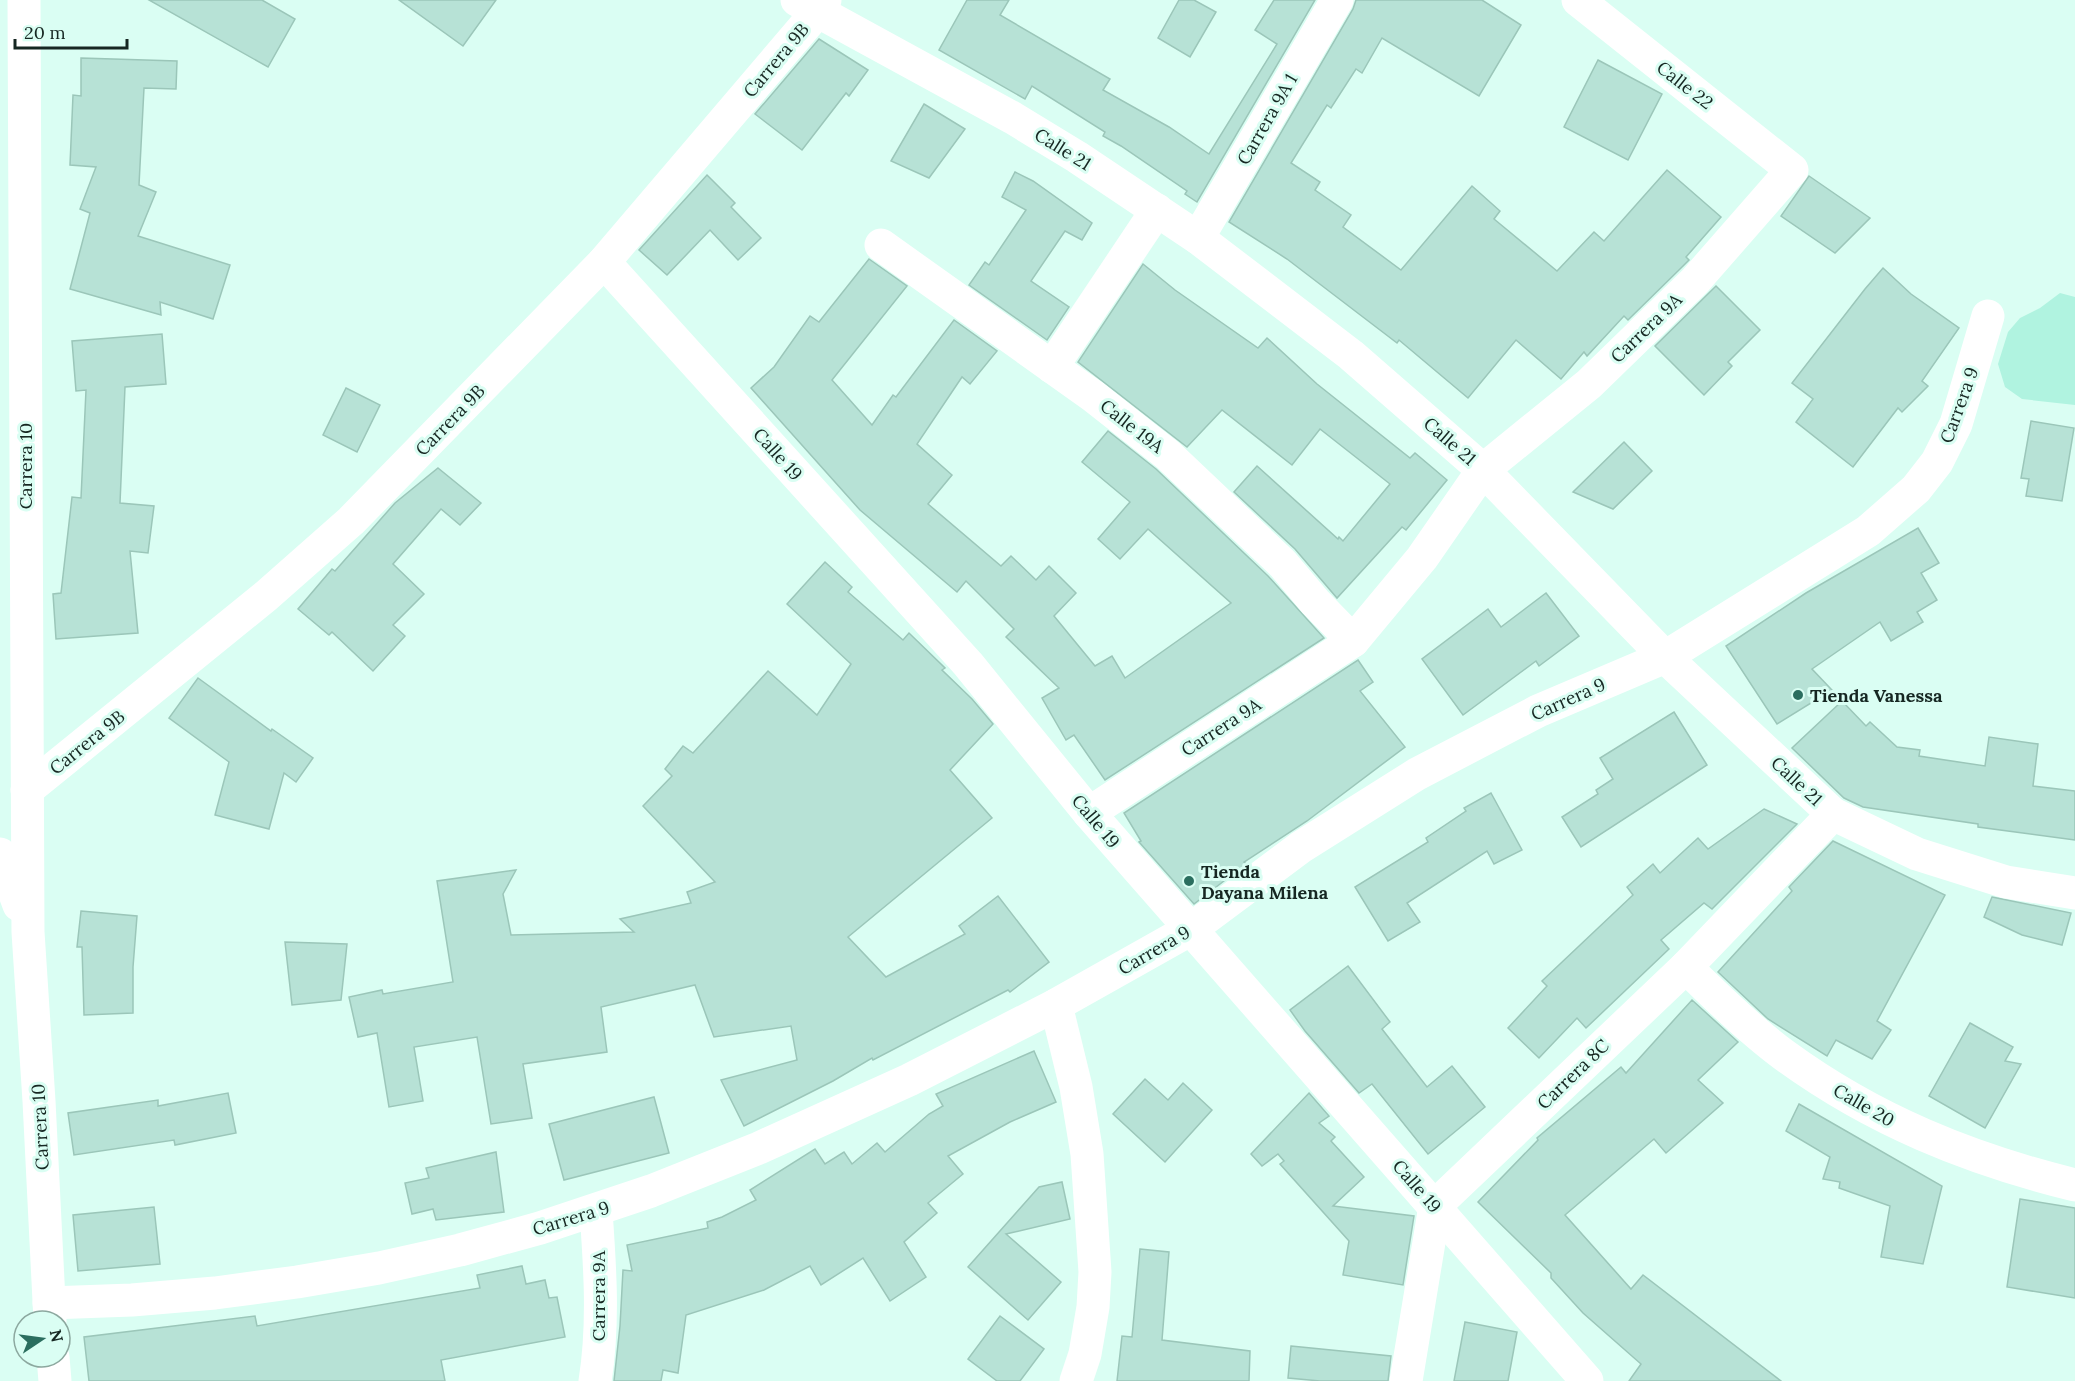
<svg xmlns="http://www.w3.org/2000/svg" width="2075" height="1381" font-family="Lora,serif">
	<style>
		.green { fill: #b0f3e0 }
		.building { fill: #b7e2d6; stroke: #9bc6b9; stroke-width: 1.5 }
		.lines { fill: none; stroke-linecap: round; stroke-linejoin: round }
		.minor { stroke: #fff; stroke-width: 33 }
		.poi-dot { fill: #2b6e5f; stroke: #dafef3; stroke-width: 2 }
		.labels { text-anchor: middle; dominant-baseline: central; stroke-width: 6; stroke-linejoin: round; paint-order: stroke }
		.street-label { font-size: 18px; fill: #162722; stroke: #dafef3 }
		.poi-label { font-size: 18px; font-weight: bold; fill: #162722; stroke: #dafef3; text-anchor: start }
	</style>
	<rect width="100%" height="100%" fill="#dafef3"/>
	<polygon class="green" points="2060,293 2075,297 2075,405 2022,399 2005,387 1998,364 2008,332 2020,318 2040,308"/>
	<g class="building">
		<polygon points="149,0 262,0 295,19 268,67"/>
		<polygon points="399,0 496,0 463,46"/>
		<polygon points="967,0 1009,0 1000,15 1110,79 1103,90 1169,127 1209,154 1277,44 1255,30 1274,0 1315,0 1197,202 1185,194 1187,191 1121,146 1103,136 1105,132 1032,86 1025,99 939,50"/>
		<polygon points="1179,0 1194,0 1216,12 1190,57 1158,38"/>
		<polygon points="1356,0 1482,0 1521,25 1479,96 1382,38 1362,73 1356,69 1331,108 1327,105 1291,163 1320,182 1315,190 1351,215 1343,227 1401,270 1472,186 1500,211 1494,219 1557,271 1594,232 1604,241 1667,170 1721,217 1686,257 1689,260 1681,268 1628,320 1624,316 1587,356 1584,352 1561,379 1516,340 1468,398 1399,340 1397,343 1287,259 1229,222 1353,9"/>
		<polygon points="819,39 868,70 849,96 846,93 802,150 755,114"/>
		<polygon points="81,58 177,61 176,89 144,88 139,185 156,192 138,236 230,265 213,319 160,302 161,315 70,289 90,213 80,209 96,167 70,165 73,95 81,96"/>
		<polygon points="1598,60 1662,94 1628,160 1564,127"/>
		<polygon points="924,104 965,129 929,178 891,161"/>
		<polygon points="1015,172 1033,181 1092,223 1082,240 1065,231 1031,281 1069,307 1047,340 969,285 985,262 989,265 1026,210 1002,197"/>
		<polygon points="707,175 735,203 731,207 761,238 738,260 710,230 667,275 639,250"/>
		<polygon points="1809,176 1870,218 1835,253 1781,216"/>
		<polygon points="869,259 907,286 832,380 872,425 893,395 896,397 954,320 997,351 970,384 962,377 917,444 952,475 928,504 1001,566 1011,556 1036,580 1049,566 1076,593 1054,616 1095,666 1112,656 1125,678 1231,603 1148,529 1120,559 1098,539 1130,502 1082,462 1108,431 1156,469 1268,576 1324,638 1105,780 1074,735 1066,740 1042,698 1059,688 1006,637 1014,629 966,581 957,592 860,510 751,388 774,367 810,316 819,322"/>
		<polygon points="1143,264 1175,290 1258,348 1267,338 1317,384 1410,458 1415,453 1447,480 1406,530 1402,527 1337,598 1295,549 1234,492 1257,466 1338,539 1339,537 1343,541 1390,484 1320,429 1292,465 1222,410 1187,447 1078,362"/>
		<polygon points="1883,268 1911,294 1959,328 1922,381 1928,386 1902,412 1898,408 1853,467 1796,422 1813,399 1792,383 1865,289"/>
		<polygon points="1716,286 1760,330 1728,362 1732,366 1704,395 1655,346"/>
		<polygon points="162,334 166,384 125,387 120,503 154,506 148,553 130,551 138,633 56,639 53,594 61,593 72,497 81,498 86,390 76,391 72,341"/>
		<polygon points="346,388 380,405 357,452 323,435"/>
		<polygon points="2031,421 2074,428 2062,501 2026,496 2029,479 2021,478"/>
		<polygon points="1624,442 1652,471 1613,509 1573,492"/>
		<polygon points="438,468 481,503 460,525 441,509 393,564 424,594 393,625 405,636 373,671 332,632 329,635 298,609 332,569 335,571 395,503"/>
		<polygon points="1918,528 1939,563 1921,573 1937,600 1917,612 1923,622 1891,641 1880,622 1812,669 1832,690 1777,724 1726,646 1806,593"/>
		<polygon points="825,562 852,587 848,592 903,640 909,633 945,668 942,670 972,699 993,724 950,770 992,818 848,937 886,977 965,934 959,926 998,896 1049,962 1010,992 1008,990 873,1060 872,1058 833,1081 744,1126 721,1080 797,1060 791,1026 714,1037 695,985 601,1007 607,1052 523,1064 532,1118 491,1124 477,1037 414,1047 423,1101 389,1107 377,1033 358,1037 349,997 382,990 383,994 453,982 437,881 516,870 503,894 511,935 634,932 620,919 691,903 687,892 715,882 643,806 672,776 665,769 683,746 693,753 768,671 817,715 851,664 787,604"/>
		<polygon points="1546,593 1579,636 1539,666 1536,661 1463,715 1422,659 1488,609 1501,627"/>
		<polygon points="1358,660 1373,682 1360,691 1405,747 1307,821 1244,862 1246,864 1194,904 1139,842 1141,841 1124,813"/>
		<polygon points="198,678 271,731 272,729 313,758 296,782 284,773 269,829 215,815 229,762 169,718"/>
		<polygon points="1842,701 1866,726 1870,722 1897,747 1920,750 1919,756 1985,766 1989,737 2038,744 2033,786 2075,791 2075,840 1978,827 1978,824 1863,807 1844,798 1792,748"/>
		<polygon points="1674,712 1707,765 1581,847 1562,817 1598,794 1596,790 1613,779 1600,758"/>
		<polygon points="1491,793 1522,850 1494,864 1487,851 1407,903 1420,922 1388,941 1355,887 1428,842 1426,838 1466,811 1464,808"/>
		<polygon points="1764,809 1797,824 1712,909 1704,903 1661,940 1669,949 1586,1028 1577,1018 1539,1058 1508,1028 1547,986 1542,981 1633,895 1627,887 1653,864 1660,873 1698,838 1708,849"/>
		<polygon points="1833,841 1945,895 1877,1021 1891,1030 1872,1059 1836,1040 1827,1056 1768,1019 1718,972 1792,891 1789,887"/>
		<polygon points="1992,897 2071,913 2062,945 2022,935 1984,917"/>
		<polygon points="81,911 137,916 133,967 133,1013 84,1015 82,947 77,947"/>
		<polygon points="285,942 347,944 341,1000 292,1005"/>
		<polygon points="1348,966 1390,1022 1382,1029 1427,1087 1452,1066 1485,1107 1428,1154 1372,1084 1359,1093 1305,1031 1290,1010"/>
		<polygon points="1692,1000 1738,1042 1698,1080 1723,1103 1666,1153 1654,1139 1565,1215 1631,1289 1643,1275 1781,1381 1629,1381 1641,1364 1583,1313 1551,1278 1551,1273 1478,1202 1538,1140 1537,1138 1621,1067 1626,1073"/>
		<polygon points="1970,1023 2013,1047 2005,1061 2021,1064 1985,1128 1929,1096"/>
		<polygon points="1034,1051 1056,1102 1010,1122 948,1156 963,1174 928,1203 937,1213 904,1242 926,1277 890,1301 863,1258 821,1285 810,1266 764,1290 686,1315 678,1373 663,1370 661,1381 614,1381 620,1326 623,1270 632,1271 627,1245 708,1228 707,1222 722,1217 756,1200 750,1190 815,1149 825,1164 844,1152 852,1164 877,1143 885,1152 929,1114 943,1106 936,1094"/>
		<polygon points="1145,1079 1168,1100 1183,1083 1212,1110 1165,1162 1113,1114"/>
		<polygon points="228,1093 236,1133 175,1145 174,1140 74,1155 68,1113 158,1100 158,1106"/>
		<polygon points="1309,1093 1329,1116 1319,1123 1335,1137 1331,1141 1364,1177 1333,1206 1414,1216 1403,1285 1343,1275 1349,1241 1280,1164 1284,1161 1278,1154 1262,1166 1251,1154"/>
		<polygon points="654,1097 669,1153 564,1180 549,1124"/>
		<polygon points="1799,1104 1942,1186 1923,1264 1881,1257 1890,1206 1839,1188 1840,1182 1823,1179 1830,1157 1786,1131"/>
		<polygon points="496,1152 504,1212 436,1220 433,1209 412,1214 405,1183 429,1178 426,1168"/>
		<polygon points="1062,1182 1070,1219 1006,1234 1061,1282 1028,1320 968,1267 1039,1187"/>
		<polygon points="2020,1199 2075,1208 2075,1298 2007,1287"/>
		<polygon points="154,1207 160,1264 78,1271 73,1215"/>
		<polygon points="1140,1249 1169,1252 1162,1340 1250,1351 1249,1381 1117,1381 1122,1336 1132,1337"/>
		<polygon points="522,1266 526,1284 545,1280 549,1298 557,1297 565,1337 441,1360 445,1381 89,1381 84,1337 255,1316 257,1326 480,1288 477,1275"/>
		<polygon points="1000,1316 1044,1349 1020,1381 997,1381 968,1359"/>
		<polygon points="1465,1322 1517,1332 1508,1381 1454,1381"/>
		<polygon points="1291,1346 1391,1356 1388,1381 1320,1381 1288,1378"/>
	</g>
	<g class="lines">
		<g class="minor">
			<polyline points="24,0 28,932 39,1101 50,1321"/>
			<polyline points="797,0 1013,118 1077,157 1198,238 1351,355 1483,470 1665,657 1833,814 1917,854 2006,882 2075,893"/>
			<polyline points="1198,238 1337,0"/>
			<polyline points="881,245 1093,396 1168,455 1282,563 1315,602 1353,641"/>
			<polyline points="604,262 968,664 1089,813 1587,1381"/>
			<polyline points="1052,367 1157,210"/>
			<polyline points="27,790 266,596 351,521 604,262 817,12 825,0"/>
			<polyline points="1089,813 1353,641 1422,558 1483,470 1589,384 1695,281 1792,170 1578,0"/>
			<polyline points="0,854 19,905"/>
			<path d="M1686 967C1717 998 1749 1029 1784 1055 1873 1120 1969 1159 2075 1185"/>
			<polyline points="1056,1005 1076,1087 1087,1154 1095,1272 1093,1307 1085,1354 1076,1381"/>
			<polyline points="49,1303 132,1300 215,1293 297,1282 379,1268 460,1250 540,1228 651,1191 759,1148 909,1080 1056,1005 1191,929 1301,847 1417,774 1538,711 1665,657 1868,531 1916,489 1937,462 1956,424 1988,316"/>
			<polyline points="53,1357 55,1381"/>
			<path d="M595 1381C604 1325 600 1267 596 1211"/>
			<polyline points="1406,1381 1435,1206 1686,967 1833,814"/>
		</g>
	</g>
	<g class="poi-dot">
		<circle cx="1798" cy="695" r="6"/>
		<circle cx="1189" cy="881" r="6"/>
	</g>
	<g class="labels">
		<g class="street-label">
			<text transform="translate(776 60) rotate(-50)">Carrera 9B</text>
			<text transform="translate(1685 85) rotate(38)">Calle 22</text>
			<text transform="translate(1267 119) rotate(-60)">Carrera 9A 1</text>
			<text transform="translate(1063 149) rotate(32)">Calle 21</text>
			<text transform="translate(1646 328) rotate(-44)">Carrera 9A</text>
			<text transform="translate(1959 405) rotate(-70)">Carrera 9</text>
			<text transform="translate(450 420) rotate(-46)">Carrera 9B</text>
			<text transform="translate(1132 426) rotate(38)">Calle 19A</text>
			<text transform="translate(1450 441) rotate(41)">Calle 21</text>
			<text transform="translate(778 454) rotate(48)">Calle 19</text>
			<text transform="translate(25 466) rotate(-90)">Carrera 10</text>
			<text transform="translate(1568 699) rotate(-24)">Carrera 9</text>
			<text transform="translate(1221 727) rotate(-33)">Carrera 9A</text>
			<text transform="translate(87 742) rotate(-39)">Carrera 9B</text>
			<text transform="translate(1797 781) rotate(43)">Calle 21</text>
			<text transform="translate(1096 821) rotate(50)">Calle 19</text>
			<text transform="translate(1154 950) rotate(-30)">Carrera 9</text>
			<text transform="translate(1573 1074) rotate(-44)">Carrera 8C</text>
			<text transform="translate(1864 1105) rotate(30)">Calle 20</text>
			<text transform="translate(40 1127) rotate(-93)">Carrera 10</text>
			<text transform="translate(1417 1186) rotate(49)">Calle 19</text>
			<text transform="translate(571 1218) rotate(-17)">Carrera 9</text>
			<text transform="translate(598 1296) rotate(-90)">Carrera 9A</text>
		</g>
		<g class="poi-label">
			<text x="1810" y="695">Tienda Vanessa</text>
			<text x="1201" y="871">Tienda<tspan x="1201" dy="21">Dayana Milena</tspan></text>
		</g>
	</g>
	<g transform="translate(42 1339) rotate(77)"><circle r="28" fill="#dafef3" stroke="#8ca89f" stroke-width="1.5"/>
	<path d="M0-4.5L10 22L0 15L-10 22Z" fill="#2b6e5f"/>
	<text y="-9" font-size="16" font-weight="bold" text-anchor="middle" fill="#162722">N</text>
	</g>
	<path d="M15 39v9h112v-9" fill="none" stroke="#162722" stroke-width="3"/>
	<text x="24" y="39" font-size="18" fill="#162722" stroke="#dafef3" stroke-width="4.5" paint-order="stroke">20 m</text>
</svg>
